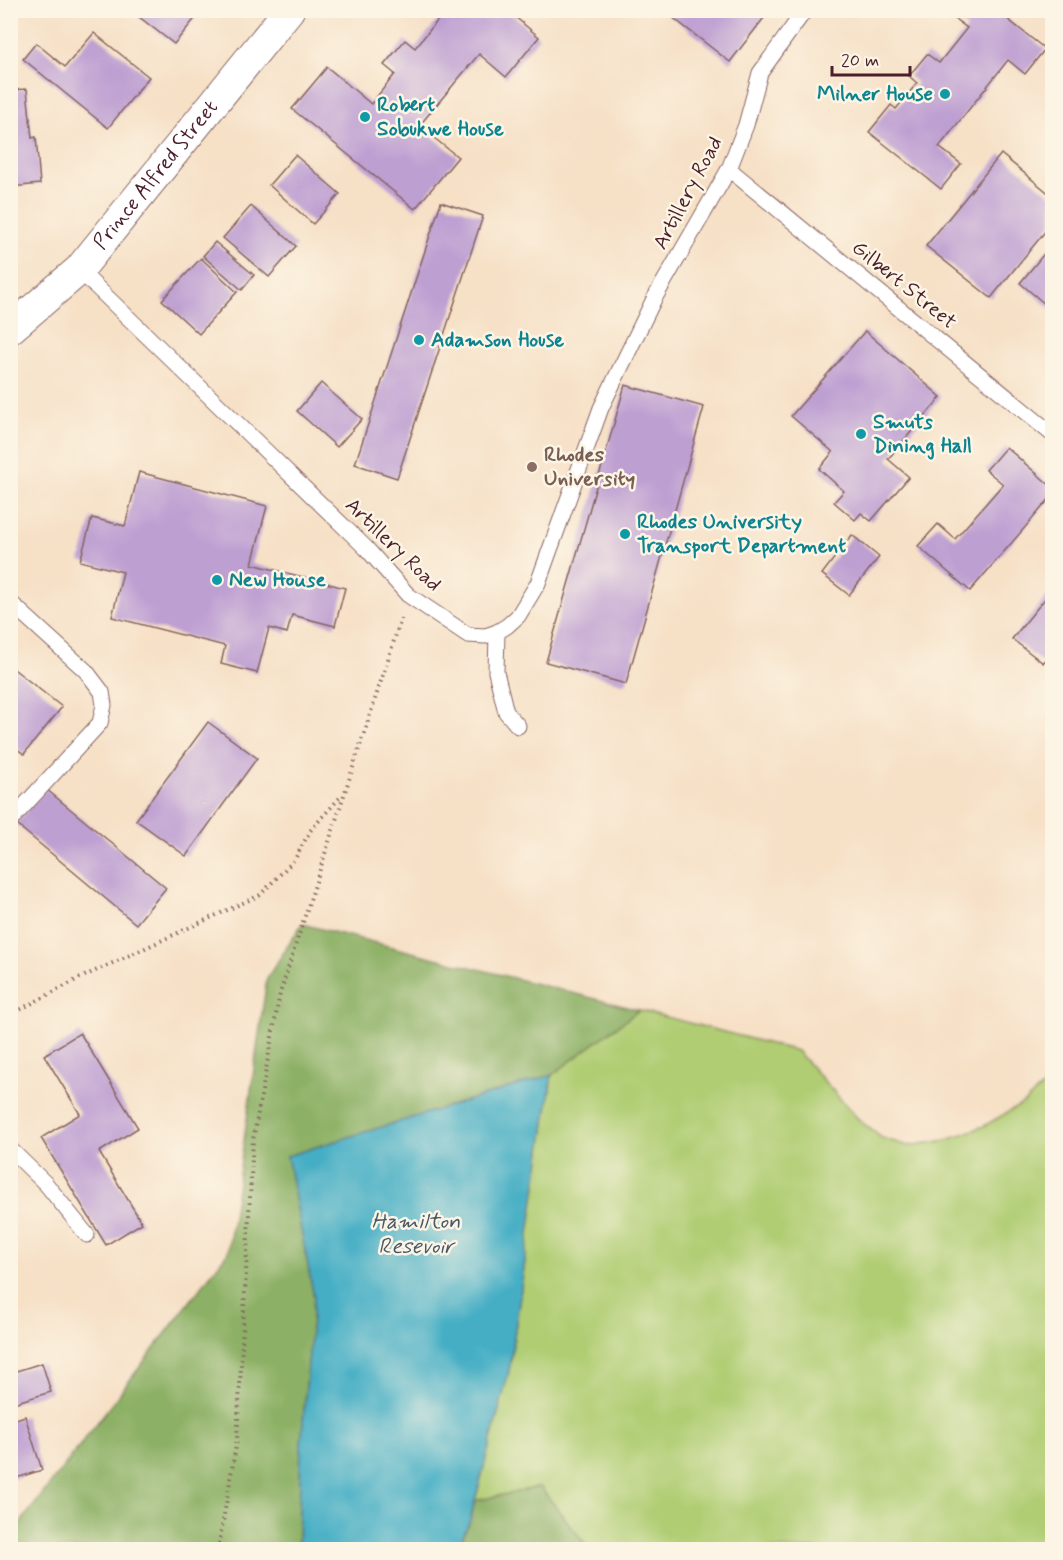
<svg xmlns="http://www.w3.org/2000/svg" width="1063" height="1560" font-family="Mynerve,sans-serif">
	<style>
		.green { fill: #b0cd73; stroke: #7d764f; stroke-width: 1.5 }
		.forest { fill: #8cb065; stroke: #6b6848; stroke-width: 1.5 }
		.water { fill: #45aec5; stroke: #486678; stroke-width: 1.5 }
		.building { fill: #bd9fd2 }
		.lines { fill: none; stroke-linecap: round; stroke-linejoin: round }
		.lane-casing { stroke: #866361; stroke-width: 17 }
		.street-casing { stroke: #866361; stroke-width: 32 }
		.path { stroke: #866361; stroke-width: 4; stroke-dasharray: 1.5 4.5; stroke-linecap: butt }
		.lane { stroke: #fff; stroke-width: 15 }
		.street { stroke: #fff; stroke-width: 30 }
		.culture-dot { fill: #0f9aa8; stroke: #fcf5e5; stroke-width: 2 }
		.education-dot { fill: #8d6e63; stroke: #fcf5e5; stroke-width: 2 }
		.labels { text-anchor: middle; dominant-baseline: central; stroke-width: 5; stroke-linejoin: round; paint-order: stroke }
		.culture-label { font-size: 21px; font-weight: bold; fill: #0d838f; stroke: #fcf5e5; text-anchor: start }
		.street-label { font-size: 21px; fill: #4a1f2b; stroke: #fcf5e5 }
		.education-label { font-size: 21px; font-weight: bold; fill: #785e54; stroke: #fcf5e5; text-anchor: start }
		.water-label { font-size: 22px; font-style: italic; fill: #485869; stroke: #fcf5e5 }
	</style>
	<rect width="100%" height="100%" fill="#fcf5e5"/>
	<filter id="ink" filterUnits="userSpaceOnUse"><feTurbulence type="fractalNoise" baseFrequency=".0167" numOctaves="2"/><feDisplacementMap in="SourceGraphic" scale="12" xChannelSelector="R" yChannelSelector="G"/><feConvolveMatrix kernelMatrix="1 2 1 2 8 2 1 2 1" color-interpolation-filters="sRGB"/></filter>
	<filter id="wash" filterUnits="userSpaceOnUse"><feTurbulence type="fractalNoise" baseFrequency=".008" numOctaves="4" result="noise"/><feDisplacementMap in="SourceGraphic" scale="24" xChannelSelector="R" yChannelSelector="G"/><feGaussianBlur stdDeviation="1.35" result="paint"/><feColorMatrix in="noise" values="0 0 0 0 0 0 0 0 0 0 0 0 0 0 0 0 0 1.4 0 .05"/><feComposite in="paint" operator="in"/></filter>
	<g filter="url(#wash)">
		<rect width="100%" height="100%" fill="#f6e0c6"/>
		<polygon class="green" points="639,1010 797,1051 860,1121 882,1138 908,1146 947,1140 984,1126 1024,1103 1052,1078 1052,1549 589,1549 540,1487 475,1501 509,1371 552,1075"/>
		<g class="forest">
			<polygon points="302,924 639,1010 552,1075 287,1156 314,1297 301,1444 298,1549 17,1549 15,1530 228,1252 267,978"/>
			<polygon points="540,1487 589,1549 457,1550 470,1520 475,1501"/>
		</g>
		<polygon class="water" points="552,1075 509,1371 470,1520 457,1549 298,1549 301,1444 314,1297 287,1156"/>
		<g id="blocks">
			<g class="building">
				<polygon points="142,10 202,10 174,44 138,16"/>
				<polygon points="426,10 507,10 539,37 506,77 479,54 419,126 458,157 415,209 292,109 327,67 371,104 395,74 384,65 405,40 415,48 438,20"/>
				<polygon points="663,10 770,10 730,62"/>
				<polygon points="961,10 996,10 1045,49 1025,74 1008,60 939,147 961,164 941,189 869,132 891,105 896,109 917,83 909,76 927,54 939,63 967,28 955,19"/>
				<polygon points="94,33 149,77 108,128 23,59 36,43 65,67"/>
				<polygon points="27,89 32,138 36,137 40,184 10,187 10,90"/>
				<polygon points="1001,154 1052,196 1052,223 991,298 926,246"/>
				<polygon points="295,155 340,194 313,224 269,185"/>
				<polygon points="441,202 483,216 397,478 355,464"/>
				<polygon points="251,206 296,246 269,277 223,238"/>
				<polygon points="215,242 254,275 242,290 203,256"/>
				<polygon points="1047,250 1052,255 1052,310 1020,283"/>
				<polygon points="201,258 237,292 199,334 162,300"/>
				<polygon points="865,331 941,397 888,459 909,477 871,521 861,513 855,520 834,502 844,491 819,469 833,452 791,416"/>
				<polygon points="321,383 362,419 337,447 297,411"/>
				<polygon points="625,385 704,407 626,684 546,662"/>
				<polygon points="1006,447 1052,487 1052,496 970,591 918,546 938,524 955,539 1003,484 986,470"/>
				<polygon points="139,472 267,506 252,564 345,588 335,626 292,615 287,633 269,628 257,673 221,664 225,646 112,617 123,572 80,561 92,518 125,526"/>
				<polygon points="852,535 879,557 849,595 822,574"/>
				<polygon points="1052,590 1052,652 1043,663 1012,639"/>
				<polygon points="10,666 62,707 24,754 10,744"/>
				<polygon points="208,722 257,758 186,856 136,820"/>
				<polygon points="46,789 166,888 136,924 16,824"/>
				<polygon points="80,1033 138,1128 99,1152 142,1223 106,1245 41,1138 80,1114 44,1055"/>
				<polygon points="42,1363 51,1392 10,1404 10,1373"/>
				<polygon points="25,1416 42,1470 10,1480 10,1421"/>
			</g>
		</g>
	</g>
	<g filter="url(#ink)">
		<use href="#blocks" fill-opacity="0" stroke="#866361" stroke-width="1.5"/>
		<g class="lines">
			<defs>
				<g id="lane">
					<polyline points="729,169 1052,434"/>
					<polyline points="79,270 366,548 408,595 468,635 485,636 497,632 507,626 518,616 538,583 601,408 654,299 729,169 746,125 760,73 805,10"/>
					<polyline points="10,602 86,671 102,692 104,705 100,723 10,821"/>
					<polyline points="497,632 496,672 506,712 518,726"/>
					<polyline points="10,1149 46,1184 87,1235"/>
				</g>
				<g id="street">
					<path id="s1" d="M10 329 79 270 289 10"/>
				</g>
			</defs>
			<use href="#lane" class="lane-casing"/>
			<use href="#street" class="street-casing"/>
			<g class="path">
				<polyline points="10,1015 78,979 260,895 295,859 310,831 342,795"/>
				<polyline points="218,1550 237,1440 253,1140 280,993 402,616"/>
			</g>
			<use href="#lane" class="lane"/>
			<use href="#street" class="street"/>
		</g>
	</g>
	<g class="culture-dot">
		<circle cx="945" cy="94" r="6"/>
		<circle cx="365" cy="117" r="6"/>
		<circle cx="419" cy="340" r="6"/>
		<circle cx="861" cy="434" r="6"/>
		<circle cx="625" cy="534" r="6"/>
		<circle cx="217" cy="580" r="6"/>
	</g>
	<circle class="education-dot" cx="532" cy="467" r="6"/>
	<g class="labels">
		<g class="culture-label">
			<text x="933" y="94" text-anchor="end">Milner House</text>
			<text x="377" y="105">Robert<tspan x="377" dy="24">Sobukwe House</tspan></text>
			<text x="431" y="340">Adamson House</text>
			<text x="873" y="422">Smuts<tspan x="873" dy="24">Dining Hall</tspan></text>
			<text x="637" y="522">Rhodes University<tspan x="637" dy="24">Transport Department</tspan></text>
			<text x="229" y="580">New House</text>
		</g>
		<g class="street-label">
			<text stroke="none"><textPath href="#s1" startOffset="213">Prince Alfred Street</textPath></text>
			<text transform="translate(688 193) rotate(-62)">Artillery Road</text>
			<text transform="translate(904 285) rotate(39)">Gilbert Street</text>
			<text transform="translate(393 545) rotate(44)">Artillery Road</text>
		</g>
		<g class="education-label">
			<text x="544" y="455">Rhodes<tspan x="544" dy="24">University</tspan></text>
		</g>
		<g class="water-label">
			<text x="416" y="1222">Hamilton<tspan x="416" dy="25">Resevoir</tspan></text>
		</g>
	</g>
	<rect width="1063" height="1560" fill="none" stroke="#fcf5e5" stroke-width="36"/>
	<path d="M832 66v9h78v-9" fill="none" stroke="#4a1f2b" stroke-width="3"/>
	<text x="841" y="66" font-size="18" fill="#4a1f2b" stroke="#fcf5e5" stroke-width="4.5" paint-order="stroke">20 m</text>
</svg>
